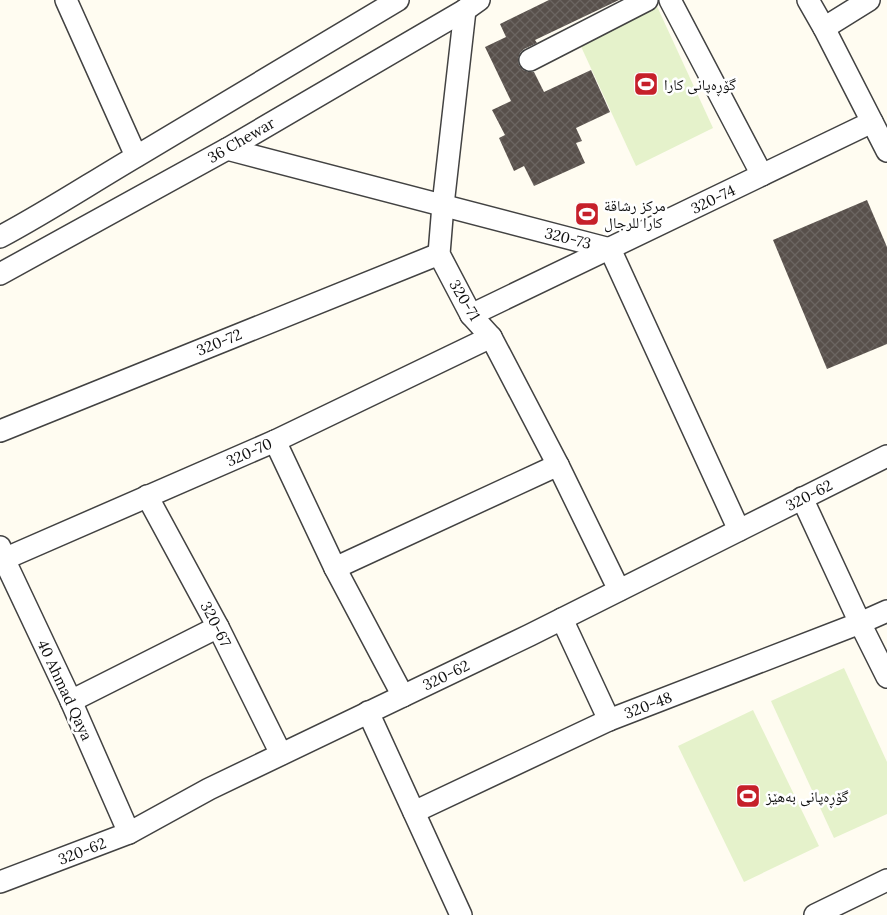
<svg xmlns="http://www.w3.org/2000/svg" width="887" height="915" font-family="Lora,'Noto Naskh Arabic',serif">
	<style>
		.pitch { fill: #e5f2cb }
		.building { fill: url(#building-cross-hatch) }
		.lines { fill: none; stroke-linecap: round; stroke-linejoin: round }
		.minor-casing { stroke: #424242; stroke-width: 24 }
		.minor { stroke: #fff; stroke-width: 21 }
		.labels { text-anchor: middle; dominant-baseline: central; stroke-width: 5; stroke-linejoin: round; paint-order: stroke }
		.poi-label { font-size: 15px; fill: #0f0f0f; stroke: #fff; text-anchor: start }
		.street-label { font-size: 15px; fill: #0f0f0f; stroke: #fff }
	</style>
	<defs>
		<pattern id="building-cross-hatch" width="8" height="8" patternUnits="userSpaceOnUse" patternTransform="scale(1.25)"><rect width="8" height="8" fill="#58504b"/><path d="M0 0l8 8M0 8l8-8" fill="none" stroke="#6b6561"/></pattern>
	</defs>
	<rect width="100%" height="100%" fill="#fffcf1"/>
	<g class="pitch">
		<polygon points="655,2 713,128 636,166 578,40"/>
		<polygon points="844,668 887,762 887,814 834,838 771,701"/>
		<polygon points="753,710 819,846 744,882 678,746"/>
	</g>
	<g class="building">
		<polygon points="549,0 619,0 535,40 537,43 524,49 520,53 518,59 519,65 523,70 529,72 534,72 544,92 591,70 610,112 576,128 582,141 576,143 585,163 534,186 524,166 514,171 499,138 505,135 492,110 511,101 485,47 506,37 500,24"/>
		<polygon points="867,200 887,247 887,344 827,369 773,240"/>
	</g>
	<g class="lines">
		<defs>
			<g id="minor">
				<polyline points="66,0 136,156"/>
				<polyline points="670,0 762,175"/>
				<polyline points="808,0 824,28 887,151"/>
				<polyline points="465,10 443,205 439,254 471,315 491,337 558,465 619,590"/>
				<polyline points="824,28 869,0"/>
				<polyline points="530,60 647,0"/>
				<polyline points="227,149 610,249 739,530"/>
				<path d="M0 237C47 212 91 183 137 156 224 104 311 52 398 0"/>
				<polyline points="0,274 227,149 465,10 479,0"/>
				<polyline points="471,315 872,122"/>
				<polyline points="0,431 439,254"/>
				<polyline points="275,441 335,568 403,696"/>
				<polyline points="147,496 218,627 281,754"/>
				<polyline points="802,498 860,623 887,677"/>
				<polyline points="0,547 4,559 71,701 129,833"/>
				<polyline points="4,559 275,441 491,337"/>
				<polyline points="335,568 558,465"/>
				<polyline points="562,619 609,720"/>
				<polyline points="71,701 218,627"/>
				<polyline points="368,712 461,915"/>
				<polyline points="414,812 609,720 860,623 887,611"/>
				<polyline points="0,882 129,833 209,789 530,635 887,456"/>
				<polyline points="815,915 887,880"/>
			</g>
		</defs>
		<use href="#minor" class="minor-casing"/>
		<use href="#minor" class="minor"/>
	</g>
	<defs>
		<symbol id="stadium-square" viewBox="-11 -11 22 22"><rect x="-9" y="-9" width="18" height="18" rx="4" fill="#c6202a" stroke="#fff"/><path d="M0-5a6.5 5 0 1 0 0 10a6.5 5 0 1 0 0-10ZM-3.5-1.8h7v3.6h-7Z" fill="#fff"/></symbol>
	</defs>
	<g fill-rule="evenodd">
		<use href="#stadium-square" x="632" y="70" width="28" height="28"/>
		<use href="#stadium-square" x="573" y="200" width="28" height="28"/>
		<use href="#stadium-square" x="734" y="782" width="28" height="28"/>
	</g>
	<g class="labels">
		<g class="poi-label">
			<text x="664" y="84">گۆڕەپانی کارا</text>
			<text x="604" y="205">مركز رشاقة<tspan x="604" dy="17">كارا للرجال</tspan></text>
			<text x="766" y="796">گۆڕەپانی بەهێز</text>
		</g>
		<g class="street-label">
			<text transform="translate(241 140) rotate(-30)">36 Chewar</text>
			<text transform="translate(713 199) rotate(-26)">320-74</text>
			<text transform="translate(568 238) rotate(14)">320-73</text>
			<text transform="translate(465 300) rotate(59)">320-71</text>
			<text transform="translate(219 342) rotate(-22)">320-72</text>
			<text transform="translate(249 452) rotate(-24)">320-70</text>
			<text transform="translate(809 495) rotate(-27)">320-62</text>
			<text transform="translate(216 624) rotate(63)">320-67</text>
			<text transform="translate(446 675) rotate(-26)">320-62</text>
			<text transform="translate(65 690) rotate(65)">40 Ahmad Qaya</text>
			<text transform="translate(648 705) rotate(-21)">320-48</text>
			<text transform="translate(82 851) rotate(-21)">320-62</text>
		</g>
	</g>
</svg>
